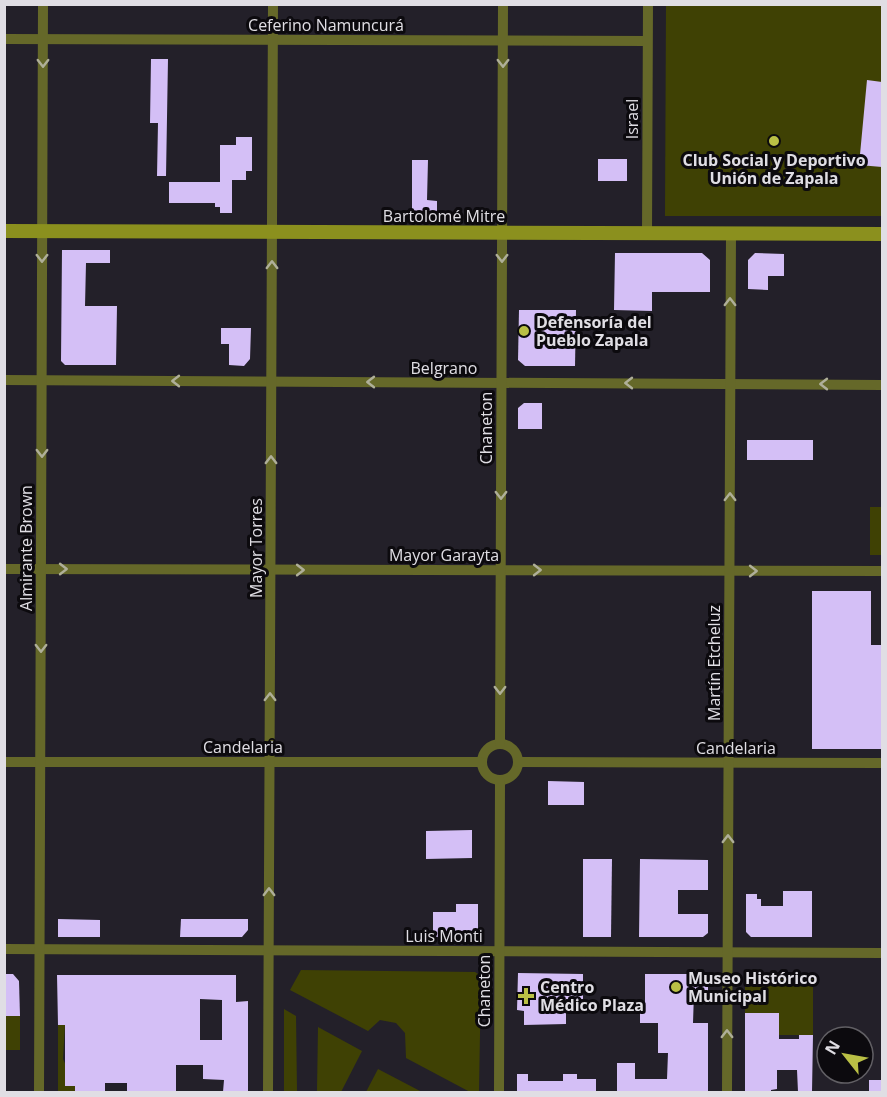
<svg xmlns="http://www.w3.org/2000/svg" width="887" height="1097" font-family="'Open Sans',sans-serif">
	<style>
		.green { fill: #3f4104 }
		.building { fill: #d4bff6; fill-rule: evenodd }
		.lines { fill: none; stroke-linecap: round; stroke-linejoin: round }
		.minor { stroke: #656829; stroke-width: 10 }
		.secondary { stroke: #8b901e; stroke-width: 14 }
		.oneway { stroke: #afaf99 }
		.poi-dot { fill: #bac045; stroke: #0c0a0e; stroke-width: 2 }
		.labels { text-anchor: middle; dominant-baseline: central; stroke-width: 6; stroke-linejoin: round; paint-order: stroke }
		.street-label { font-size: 16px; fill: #e0dee4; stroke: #0c0a0e }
		.poi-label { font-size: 16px; font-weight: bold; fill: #e0dee4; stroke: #0c0a0e; text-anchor: start }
	</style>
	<rect width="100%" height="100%" fill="#232029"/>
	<g class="green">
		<polygon points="666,5 882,5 882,216 665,216"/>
		<rect x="870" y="507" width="12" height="48"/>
		<polygon points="301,970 475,972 481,976 479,1092 470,1092 406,1058 405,1033 396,1023 380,1020 368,1031 290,990"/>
		<polygon points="751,974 813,975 813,1035 779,1035 779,1013 745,1013 745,980"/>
		<polygon points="284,1009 296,1016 297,1092 284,1092"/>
		<rect x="5" y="1016" width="15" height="34"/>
		<polygon points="58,1025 65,1025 63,1059 75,1086 75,1092 58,1092"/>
		<polygon points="318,1027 362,1051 341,1092 317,1092"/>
		<polygon points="378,1069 422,1092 366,1092"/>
	</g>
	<g class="building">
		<polygon points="151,59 168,59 166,176 157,176 158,123 150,123"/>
		<polygon points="867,80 882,82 882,167 859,165"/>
		<polygon points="236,137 252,137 252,171 246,171 246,180 232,180 232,213 220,213 220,207 215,207 215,203 169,203 169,182 220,182 220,145 236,145"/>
		<rect x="598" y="159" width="29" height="22"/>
		<polygon points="412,160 428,160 427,200 437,201 437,217 412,217"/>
		<polygon points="62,250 110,250 110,263 86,263 85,306 117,306 116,365 65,365 61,361"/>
		<polygon points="615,253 702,253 710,260 710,292 652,292 652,311 614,310"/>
		<polygon points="755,253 784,254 784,276 768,276 768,290 748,289 748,260"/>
		<polygon points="519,310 576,310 575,366 525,366 518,360"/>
		<polygon points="221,328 251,328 250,359 244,366 229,365 229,344 221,344"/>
		<polygon points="524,403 542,403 542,429 518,429 518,408"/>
		<rect x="747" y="440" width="66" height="20"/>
		<polygon points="812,591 871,591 871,645 882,645 882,749 812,749"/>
		<polygon points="548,781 584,782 584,805 548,805"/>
		<polygon points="472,830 472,858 426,859 426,831"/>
		<polygon points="583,859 612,859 611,937 583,937"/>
		<polygon points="640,859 708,860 708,890 678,890 678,914 708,914 708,933 703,937 639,937"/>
		<polygon points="783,891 812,891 812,937 751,937 746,932 746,894 757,894 757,899 761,899 761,906 783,906"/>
		<polygon points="456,904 478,904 478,932 472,937 433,937 433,912 456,912"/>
		<polygon points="58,919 100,920 100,937 58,937"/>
		<polygon points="181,919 248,919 248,930 242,937 180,937"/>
		<polygon points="518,973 583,974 583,999 566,999 566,1024 524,1025 524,1011 517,1010"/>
		<polygon points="4,974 13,974 19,981 20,1016 4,1016"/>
		<polygon points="645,974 701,974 708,981 708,993 694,993 693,1023 708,1023 708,1092 617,1092 617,1063 635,1063 635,1079 667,1079 668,1053 658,1053 658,1023 640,1023 640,1011 645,1012"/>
		<path d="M57 975H236V1002L248 1001V1092H223L224 1080 203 1079V1065H176V1092H127V1083H105V1092H75V1086H65V1025H58ZM200 999 222 1000V1040H200Z"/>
		<polygon points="745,1013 779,1013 779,1039 799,1039 799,1035 813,1035 812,1092 798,1092 797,1070 777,1070 777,1089 771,1090 771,1092 745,1092"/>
		<polygon points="517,1074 528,1074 528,1081 563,1081 563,1074 577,1074 577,1079 596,1079 596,1092 517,1092"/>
		<rect x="869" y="1080" width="13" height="12"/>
	</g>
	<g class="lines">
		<g class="minor">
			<polyline points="4,39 647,41"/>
			<polyline points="647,233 648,4"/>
			<polyline points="4,380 882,385"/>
			<polyline points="4,569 882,571"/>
			<circle cx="500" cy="762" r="18"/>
			<polyline points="500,744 503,4"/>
			<polyline points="4,762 481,762"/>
			<polyline points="518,762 882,763"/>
			<polyline points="4,949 882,953"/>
			<polyline points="39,1092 43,4"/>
			<polyline points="268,1092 273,4"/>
			<polyline points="499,1092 500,781"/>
			<polyline points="727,1092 731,234"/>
		</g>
		<polyline class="secondary" points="4,231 882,234"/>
	</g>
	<defs><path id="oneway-chevron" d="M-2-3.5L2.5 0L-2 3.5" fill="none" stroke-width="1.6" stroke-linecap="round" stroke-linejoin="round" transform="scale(1.5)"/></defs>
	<g class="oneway">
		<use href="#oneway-chevron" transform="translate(43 63) rotate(90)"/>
		<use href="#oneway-chevron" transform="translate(503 63) rotate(90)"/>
		<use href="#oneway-chevron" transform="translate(42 258) rotate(90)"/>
		<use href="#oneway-chevron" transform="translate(502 258) rotate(90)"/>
		<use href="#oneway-chevron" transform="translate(272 265) rotate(-90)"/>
		<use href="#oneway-chevron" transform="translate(730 302) rotate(-90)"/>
		<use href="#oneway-chevron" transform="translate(176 381) rotate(-180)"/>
		<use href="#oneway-chevron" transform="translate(371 382) rotate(-180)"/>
		<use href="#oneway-chevron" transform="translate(629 383) rotate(-180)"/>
		<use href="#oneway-chevron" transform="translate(824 384) rotate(-180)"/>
		<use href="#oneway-chevron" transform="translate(42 453) rotate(90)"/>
		<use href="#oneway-chevron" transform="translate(271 460) rotate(-90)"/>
		<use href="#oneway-chevron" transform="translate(501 495) rotate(90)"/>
		<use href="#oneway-chevron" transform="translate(730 497) rotate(-90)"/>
		<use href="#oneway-chevron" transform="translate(63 569)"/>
		<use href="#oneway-chevron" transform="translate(300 570)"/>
		<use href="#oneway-chevron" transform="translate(537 570)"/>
		<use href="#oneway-chevron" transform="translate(753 571)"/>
		<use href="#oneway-chevron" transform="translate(41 648) rotate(90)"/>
		<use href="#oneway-chevron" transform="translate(500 690) rotate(90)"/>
		<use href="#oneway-chevron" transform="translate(270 697) rotate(-90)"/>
		<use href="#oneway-chevron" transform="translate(728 839) rotate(-90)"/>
		<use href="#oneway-chevron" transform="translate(269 892) rotate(-90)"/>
		<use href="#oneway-chevron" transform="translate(727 1034) rotate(-90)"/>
	</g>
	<g class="poi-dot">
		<circle cx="774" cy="141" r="6"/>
		<circle cx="524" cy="331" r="6"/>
		<circle cx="676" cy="987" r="6"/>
		<path d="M523 987h6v6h6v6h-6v6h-6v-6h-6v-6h6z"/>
	</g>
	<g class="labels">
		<g class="street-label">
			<text x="326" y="25">Ceferino Namuncurá</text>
			<text transform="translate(632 119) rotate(-90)">Israel</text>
			<text x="444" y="216">Bartolomé Mitre</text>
			<text x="444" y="368">Belgrano</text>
			<text transform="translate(486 428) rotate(-90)">Chaneton</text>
			<text transform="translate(26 548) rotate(-90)">Almirante Brown</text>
			<text transform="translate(256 548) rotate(-90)">Mayor Torres</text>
			<text x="444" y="555">Mayor Garayta</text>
			<text transform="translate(714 663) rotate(-90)">Martín Etcheluz</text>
			<text x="243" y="747">Candelaria</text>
			<text x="736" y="748">Candelaria</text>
			<text x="444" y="936">Luis Monti</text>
			<text transform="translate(484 991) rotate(-90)">Chaneton</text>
		</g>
		<g class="poi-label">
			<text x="774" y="160" text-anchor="middle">Club Social y Deportivo<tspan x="774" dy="18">Unión de Zapala</tspan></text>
			<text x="536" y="322">Defensoría del<tspan x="536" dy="18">Pueblo Zapala</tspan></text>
			<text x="688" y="978">Museo Histórico<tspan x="688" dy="18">Municipal</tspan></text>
			<text x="540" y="987">Centro<tspan x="540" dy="18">Médico Plaza</tspan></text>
		</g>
	</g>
	<rect width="887" height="1097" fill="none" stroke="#e0dee4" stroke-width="12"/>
	<g transform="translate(845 1055) rotate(301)"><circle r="28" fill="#0c0a0e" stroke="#615f64" stroke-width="1.5"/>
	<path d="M0-4.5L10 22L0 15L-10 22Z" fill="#bac045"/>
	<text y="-9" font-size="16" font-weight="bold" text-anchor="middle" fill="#e0dee4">N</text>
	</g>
</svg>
